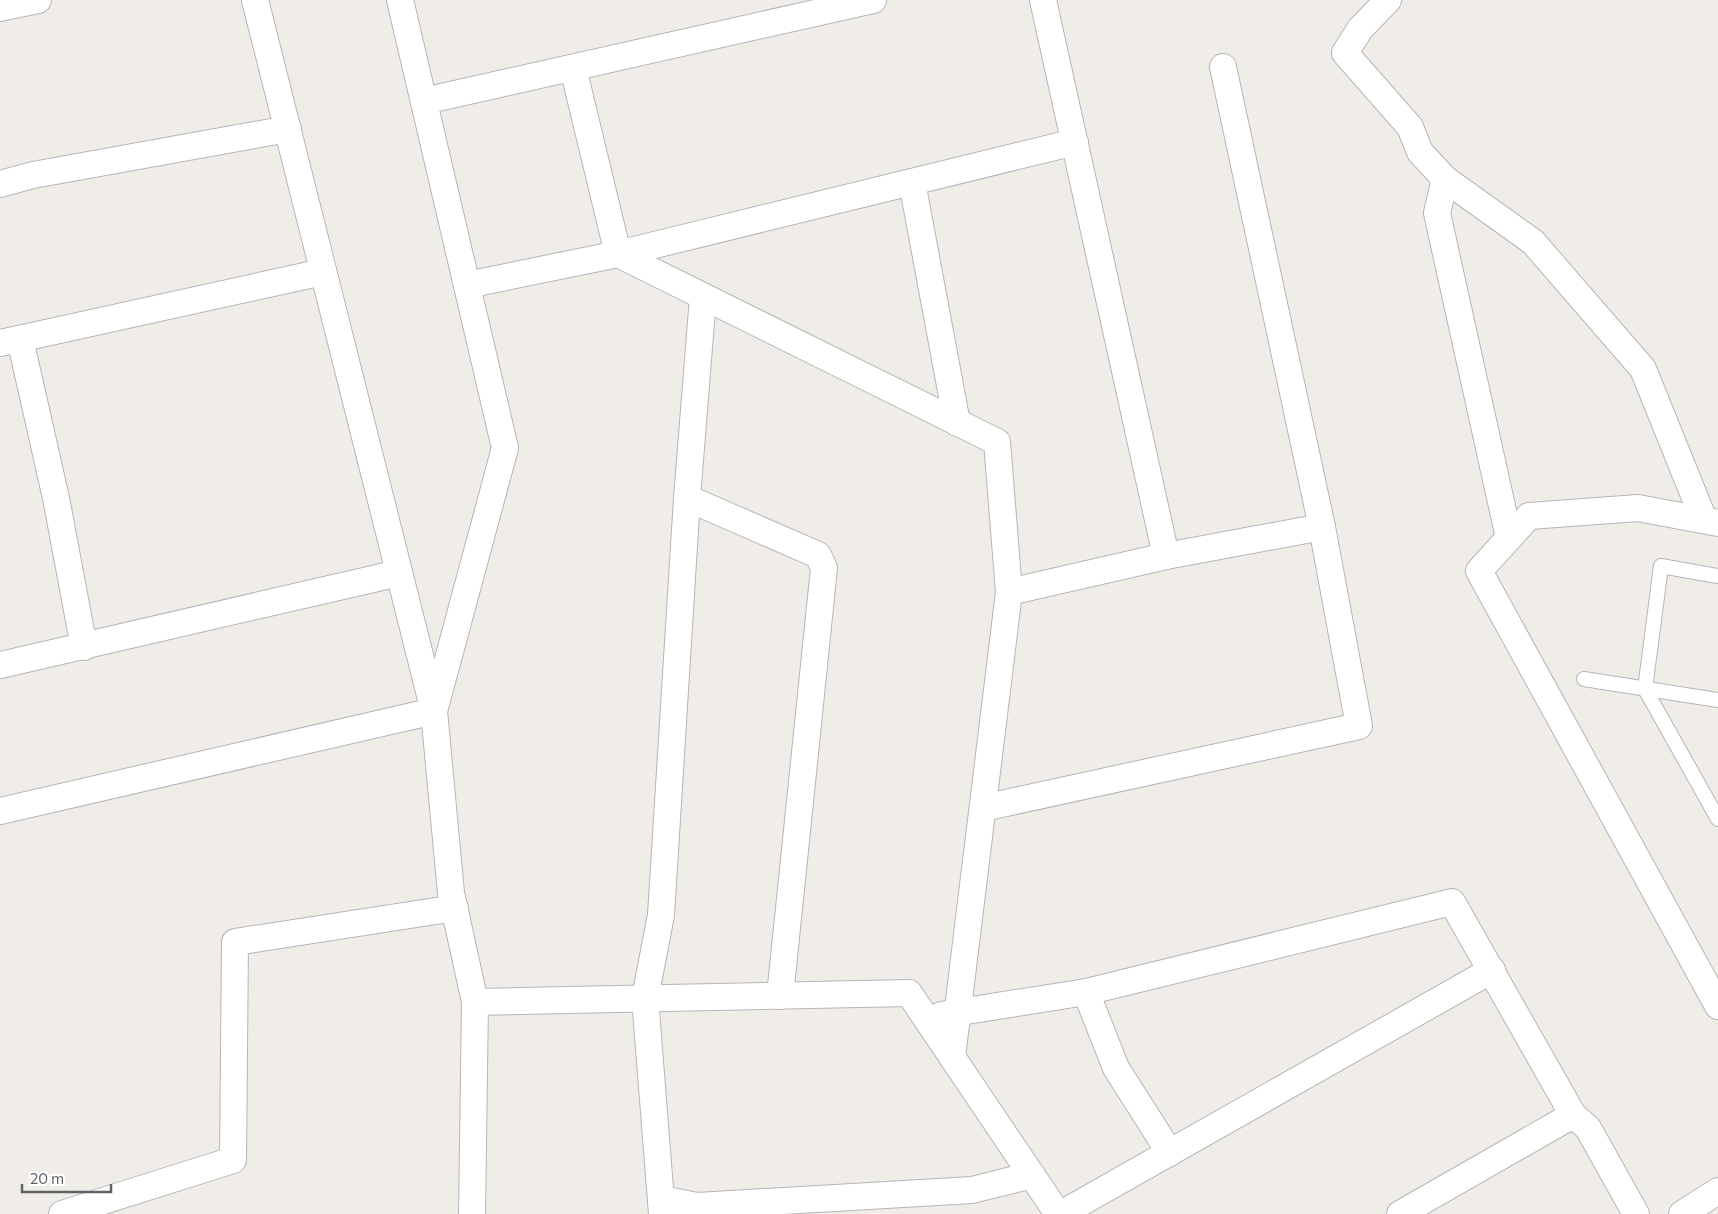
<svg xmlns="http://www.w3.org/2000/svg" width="1718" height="1214" font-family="Commissioner,sans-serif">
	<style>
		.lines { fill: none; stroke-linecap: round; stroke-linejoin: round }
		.service-casing { stroke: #b3b6b9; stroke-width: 16 }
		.minor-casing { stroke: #b3b6b9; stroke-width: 28 }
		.service { stroke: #fff; stroke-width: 14 }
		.minor { stroke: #fff; stroke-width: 26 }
	</style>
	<rect width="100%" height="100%" fill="#f0ede8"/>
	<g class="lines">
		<defs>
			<g id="service">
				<polyline points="1718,576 1661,566 1645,689 1718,819"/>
				<polyline points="1584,679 1718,700"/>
			</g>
			<g id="minor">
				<polyline points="255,0 434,711 451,893 475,1002 909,993 1058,1214"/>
				<polyline points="1388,0 1360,29 1345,53 1410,127 1420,152 1445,179 1533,242 1643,369 1704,520"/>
				<polyline points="0,8 38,0"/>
				<polyline points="573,68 618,254 1075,142"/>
				<polyline points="424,101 873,0"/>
				<polyline points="1445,179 1437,213 1509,538"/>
				<polyline points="912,182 957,423"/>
				<polyline points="0,184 33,175 288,129"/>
				<polyline points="467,285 618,254 997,442 1009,592"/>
				<polyline points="20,339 56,498 84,647"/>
				<polyline points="0,343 323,272"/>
				<polyline points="687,498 818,555 824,568 780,996"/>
				<polyline points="1718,523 1638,508 1529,516 1479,571 1718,1006"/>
				<polyline points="1166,556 1322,527"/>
				<polyline points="0,665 399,573"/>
				<polyline points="983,808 1359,726 1322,527 1223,67"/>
				<polyline points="0,811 434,711 505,448 400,0"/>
				<polyline points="1086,992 1116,1068 1170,1153"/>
				<polyline points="941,1015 1086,992 1452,902 1573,1115 1588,1128 1636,1214"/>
				<polyline points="952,1057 1009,592 1166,556 1043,0"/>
				<polyline points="662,1199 697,1206 972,1190 1032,1175"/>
				<polyline points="62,1214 233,1160 235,942 455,908"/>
				<polyline points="472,1214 475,1002"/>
				<polyline points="662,1214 645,998 661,915 687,498 703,297"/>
				<polyline points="1061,1214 1492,970"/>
				<polyline points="1400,1214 1573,1115"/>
				<polyline points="1682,1214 1718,1191"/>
			</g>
		</defs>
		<use href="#service" class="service-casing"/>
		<use href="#minor" class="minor-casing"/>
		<use href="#service" class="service"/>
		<use href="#minor" class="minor"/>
	</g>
	<path d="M22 1184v8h89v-8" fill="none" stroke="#5f6467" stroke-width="2.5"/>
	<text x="30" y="1184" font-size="15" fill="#5f6467" stroke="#ffffff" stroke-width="4" paint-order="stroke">20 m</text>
</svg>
